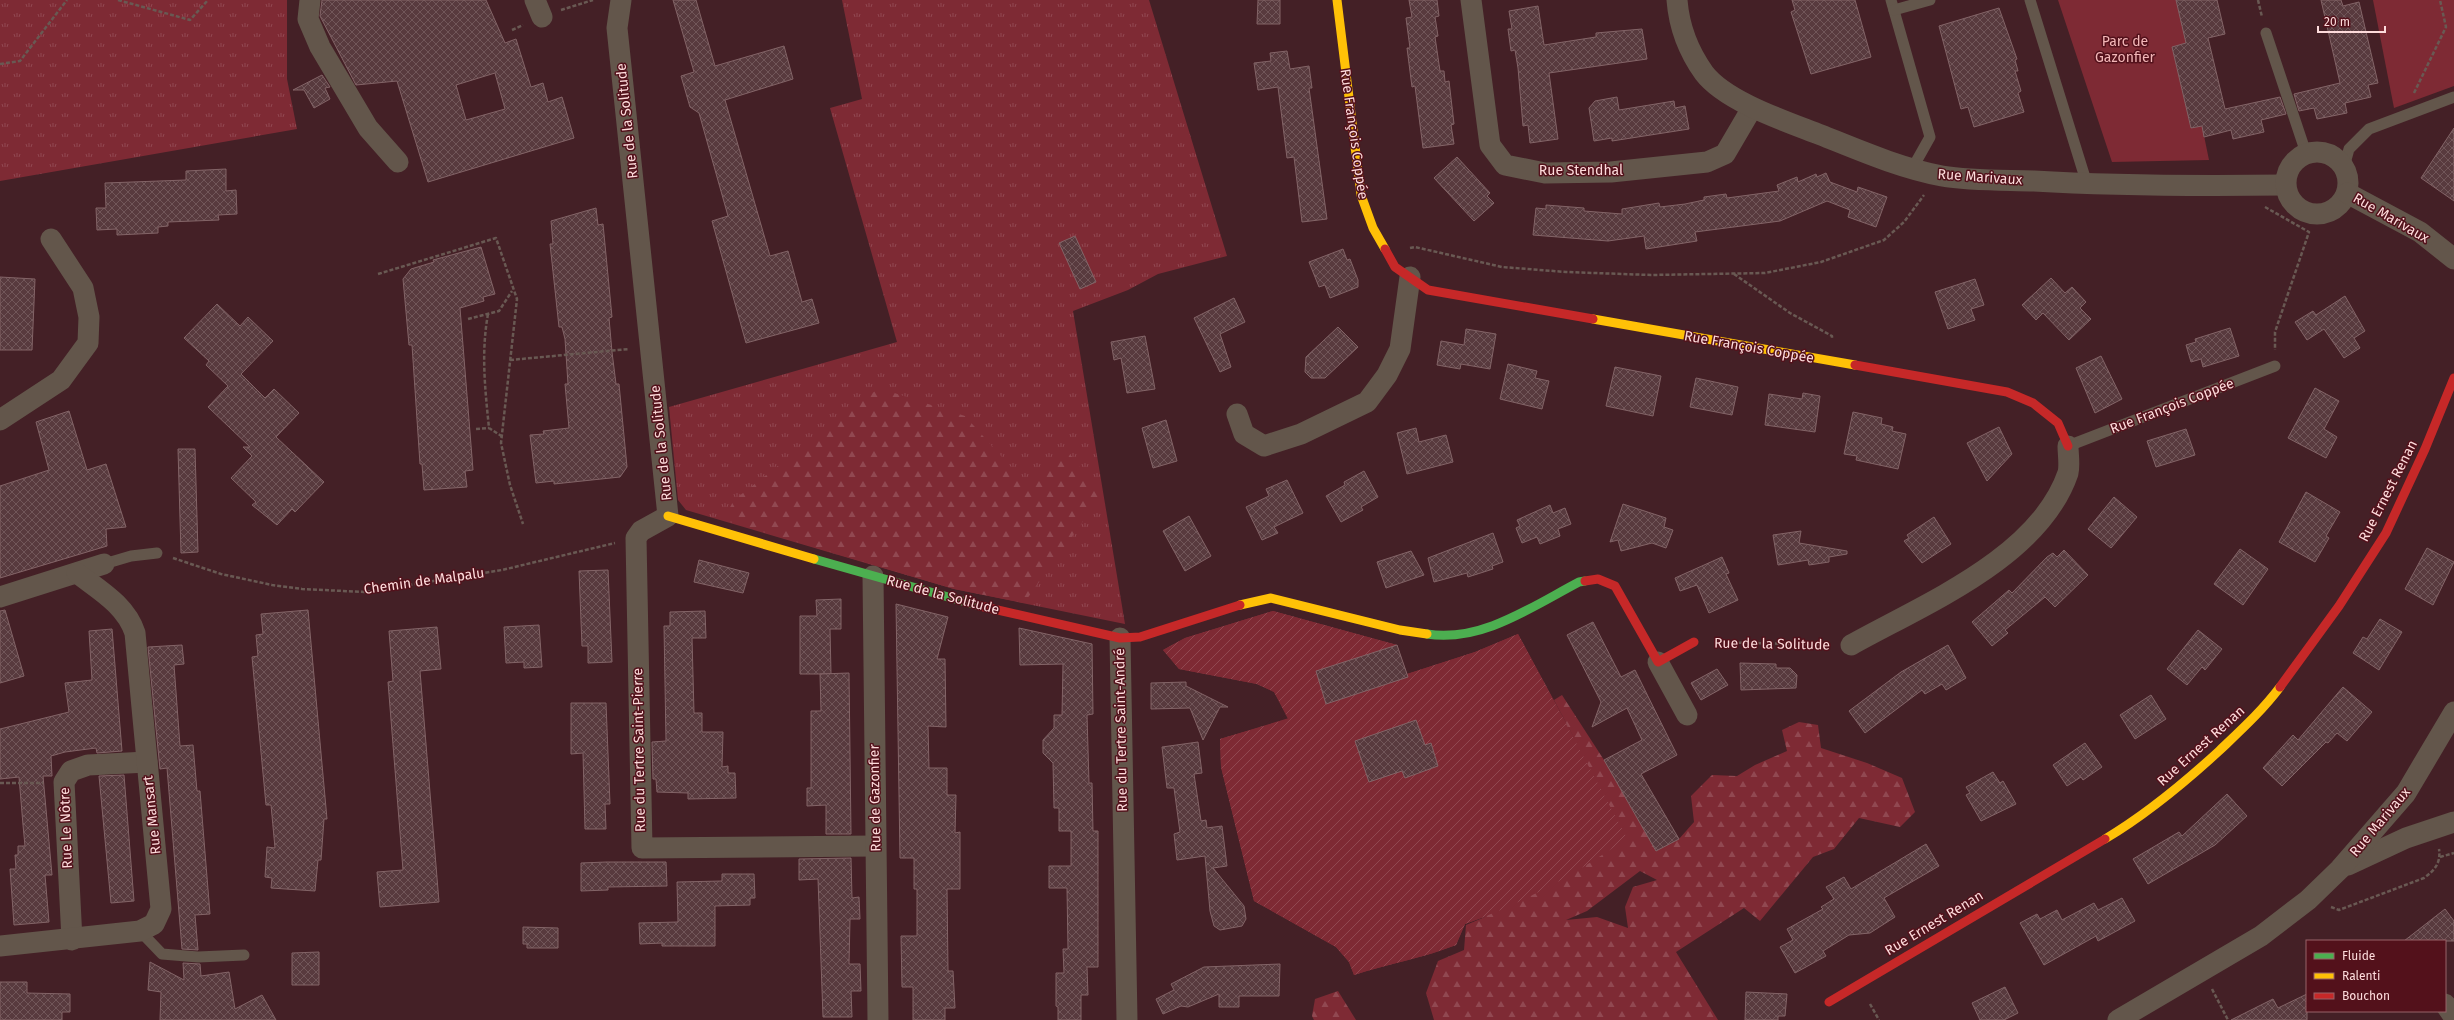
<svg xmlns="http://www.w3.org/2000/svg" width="2454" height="1020" font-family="'Fira Sans',sans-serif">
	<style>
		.grass { fill: url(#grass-tufts) }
		.forest { fill: url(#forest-firs); fill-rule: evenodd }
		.park { fill: #7e2a34 }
		.garden { fill: url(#garden-furrows) }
		.building { fill: url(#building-cross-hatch); stroke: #836467; fill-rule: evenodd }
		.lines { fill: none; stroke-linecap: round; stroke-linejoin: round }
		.path { stroke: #695953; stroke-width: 2.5; stroke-dasharray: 4 2; stroke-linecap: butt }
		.lane { stroke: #63564b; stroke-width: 11 }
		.street { stroke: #63564b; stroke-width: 21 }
		.fast { stroke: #4caf50; stroke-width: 9 }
		.slow { stroke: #ffc107; stroke-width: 9 }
		.jam { stroke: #c62828; stroke-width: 9 }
		.labels { text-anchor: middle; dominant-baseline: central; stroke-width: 3; stroke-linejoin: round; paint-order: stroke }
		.park-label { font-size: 14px; fill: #f3b7b8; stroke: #53111b }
		.street-label { font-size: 14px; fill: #fddbdb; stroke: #53111b }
	</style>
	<defs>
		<pattern id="grass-tufts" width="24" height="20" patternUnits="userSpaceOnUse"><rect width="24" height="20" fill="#7e2a34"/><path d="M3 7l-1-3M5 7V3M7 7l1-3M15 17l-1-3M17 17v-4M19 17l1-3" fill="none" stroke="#914851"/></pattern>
		<pattern id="forest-firs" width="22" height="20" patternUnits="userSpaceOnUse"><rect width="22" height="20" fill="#7e2a34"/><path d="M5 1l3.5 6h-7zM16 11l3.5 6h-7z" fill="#914851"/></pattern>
		<pattern id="garden-furrows" width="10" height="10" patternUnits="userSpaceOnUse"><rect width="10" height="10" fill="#7e2a34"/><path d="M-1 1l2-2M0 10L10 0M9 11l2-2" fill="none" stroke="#914851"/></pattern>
		<pattern id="building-cross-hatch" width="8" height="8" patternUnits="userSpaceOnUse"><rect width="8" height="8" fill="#583a3e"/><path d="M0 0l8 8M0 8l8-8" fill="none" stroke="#715659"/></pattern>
	</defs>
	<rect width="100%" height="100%" fill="#442026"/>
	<g class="grass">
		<polygon points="0,0 287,0 287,79 297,129 0,181"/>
		<polygon points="842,0 1149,0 1227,256 1158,274 1128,290 1073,311 1125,624 954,589 686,510 678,500 669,407 897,342 830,108 862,99"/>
	</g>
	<g class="forest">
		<polygon points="879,388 965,416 1026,484 1065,448 1102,495 1024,603 954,589 723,520 734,500"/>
		<path d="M1273 611 1397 645 1407 674 1475 652 1518 634 1577 743 1554 700 1562 695 1604 760 1656 851 1679 839 1694 822 1691 796 1712 775 1737 776 1755 765 1787 751 1782 730 1799 722 1818 725 1821 748 1867 763 1902 778 1915 812 1900 827 1859 818 1834 849 1813 857 1760 921 1744 908 1676 952 1718 1020H1434L1426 993 1438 961 1464 950 1466 925 1487 916 1465 924 1456 945C1423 958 1388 964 1354 975L1349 962 1336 947 1254 901 1221 767 1220 739 1289 718 1274 692 1257 684 1179 669 1163 650 1185 638ZM1640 871 1657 880 1633 887 1625 907 1628 928 1597 917 1566 920 1587 911Z"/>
		<polygon points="1338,991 1356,1020 1314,1020 1312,1016 1315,999"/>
	</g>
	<g class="park">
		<polygon points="2058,0 2176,0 2186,43 2172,47 2191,128 2202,126 2209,160 2112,162"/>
		<polygon points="2373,0 2454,0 2454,86 2394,108"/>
	</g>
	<path class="garden" d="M1273 611 1397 645 1407 674 1475 652 1518 634 1627 838C1578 873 1523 903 1465 924L1456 945C1423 958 1388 964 1354 975L1349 962 1336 947 1254 901 1221 767 1220 739 1288 719 1274 692 1257 684 1179 669 1163 650 1185 638Z"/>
	<g class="building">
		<path d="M322 0H486L505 43 516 39 531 87 543 83 548 102 562 97 574 138 428 182 397 81 356 85 320 16ZM495 73 505 109 466 120 456 85Z"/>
		<polygon points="673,0 696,0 715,66 784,46 793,79 725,100 770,256 788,251 802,302 812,299 819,323 746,343 712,221 728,216 699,113 690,107 681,76 694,72"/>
		<polygon points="1258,0 1280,0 1280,24 1257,24"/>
		<polygon points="1409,0 1437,0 1439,16 1435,17 1438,36 1435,37 1440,71 1444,71 1445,82 1449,81 1454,124 1451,125 1454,144 1423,148 1415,86 1412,87 1407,48 1410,48 1406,18 1412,17"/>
		<polygon points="1792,0 1855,0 1871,57 1811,74 1791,12 1795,10"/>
		<polygon points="2176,0 2217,0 2225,34 2208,38 2225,109 2280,97 2286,114 2261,120 2264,132 2233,139 2231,130 2204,137 2202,126 2191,128 2172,47 2186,43"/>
		<polygon points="2321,0 2341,0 2343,6 2359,2 2378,83 2368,85 2371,97 2345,103 2347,113 2317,119 2314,108 2299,111 2294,94 2340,83"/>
		<polygon points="1538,6 1544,45 1596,37 1596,33 1642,29 1647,59 1549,73 1558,139 1530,143 1528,125 1523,126 1518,68 1515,50 1511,51 1508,29 1512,29 1509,11"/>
		<polygon points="1999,8 2017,59 2015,60 2018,71 2015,71 2021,91 2018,93 2024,112 1974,127 1968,107 1961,109 1939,26"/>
		<polygon points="1287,51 1290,69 1309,66 1312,88 1309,88 1327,219 1302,222 1294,157 1287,158 1278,87 1258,90 1254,63 1271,61 1270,53"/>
		<polygon points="322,75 330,87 325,88 330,99 314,108 304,90 293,90"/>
		<polygon points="1617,97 1619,110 1674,101 1675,108 1685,106 1689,129 1612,141 1612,138 1594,141 1589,108 1595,101"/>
		<polygon points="2454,128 2454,201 2421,178"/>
		<polygon points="1457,157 1490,193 1487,196 1494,203 1474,221 1434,178"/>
		<polygon points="226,169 226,191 236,190 237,214 218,215 219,220 168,222 168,226 158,227 158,233 117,235 117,229 97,230 96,208 106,208 105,183 186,180 186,171"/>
		<polygon points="1826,173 1830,182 1857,192 1858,187 1887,197 1876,227 1848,217 1850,210 1827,201 1780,221 1695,232 1697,241 1646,249 1644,236 1608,241 1533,235 1536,208 1546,209 1546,205 1584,208 1584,211 1622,214 1622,209 1659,203 1660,207 1685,204 1704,200 1704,197 1726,194 1727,198 1779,191 1777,185 1797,177 1798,182 1816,174 1817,177"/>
		<polygon points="596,208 598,225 603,224 612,317 609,318 612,352 616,384 619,384 627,467 620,477 554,484 554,481 536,483 530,435 544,434 543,431 569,428 565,384 568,384 565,339 562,327 559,327 550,244 553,244 551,221"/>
		<polygon points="1075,236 1096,282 1080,289 1059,243"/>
		<polygon points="481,247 495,294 483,297 484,301 460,308 473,470 465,471 467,487 424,490 422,464 420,464 412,345 409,345 403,279 411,269 434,262 433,260"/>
		<polygon points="1343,249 1347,260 1350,259 1358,280 1358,287 1330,298 1325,285 1319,287 1309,262"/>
		<polygon points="0,277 35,279 32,350 0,350"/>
		<polygon points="2051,278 2065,293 2072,287 2086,302 2080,308 2091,319 2069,340 2043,313 2036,320 2022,305"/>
		<polygon points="1975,279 1984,305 1971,309 1975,320 1948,329 1935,292"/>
		<polygon points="2345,296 2365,331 2354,338 2360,348 2344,358 2324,329 2307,340 2295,322 2313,311 2316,315"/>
		<polygon points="1234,298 1245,322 1220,334 1231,367 1220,372 1194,318"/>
		<polygon points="217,304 240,326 248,317 273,341 241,374 265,398 274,389 299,413 276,437 324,482 295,512 292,509 277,525 252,505 256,502 231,478 252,456 243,447 250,447 208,407 228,386 206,365 209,361 184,338"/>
		<polygon points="1338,327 1358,347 1325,378 1311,378 1305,372 1306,357"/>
		<polygon points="2230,328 2239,356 2203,367 2201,359 2191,362 2186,345 2196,342 2195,339"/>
		<polygon points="1466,329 1496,334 1490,369 1461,364 1460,369 1437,365 1441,341 1464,345"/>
		<polygon points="1145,336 1155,389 1127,393 1121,358 1114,360 1111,342"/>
		<polygon points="2101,356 2122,399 2095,413 2076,368"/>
		<polygon points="1508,364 1537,371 1535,378 1549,381 1542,409 1500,399"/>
		<polygon points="1615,367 1661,376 1653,416 1606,406"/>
		<polygon points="1696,378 1738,387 1732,415 1690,407"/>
		<polygon points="2315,388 2339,401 2324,429 2337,437 2326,458 2288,438"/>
		<polygon points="1803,393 1820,396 1815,432 1765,425 1769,394 1802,399"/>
		<polygon points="69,411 87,470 106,464 126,527 106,529 107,546 0,578 0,486 49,470 36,422"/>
		<polygon points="1853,412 1882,418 1881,424 1893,427 1892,431 1906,434 1898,469 1856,460 1857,456 1844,454"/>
		<polygon points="1166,420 1177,461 1153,468 1142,428"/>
		<polygon points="1999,427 2012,454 1987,481 1967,443"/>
		<polygon points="1416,428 1419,442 1446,435 1453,462 1407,474 1397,433"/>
		<polygon points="2186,429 2195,455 2156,467 2147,441"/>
		<polygon points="178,449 195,449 198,552 181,553"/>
		<polygon points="1364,471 1378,497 1361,507 1363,510 1341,522 1326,496 1345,485 1344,482"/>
		<polygon points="1287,480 1303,513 1274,527 1278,533 1262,540 1246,507 1269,496 1266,489"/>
		<polygon points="2306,492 2340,512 2326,536 2329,538 2315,562 2279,542"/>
		<polygon points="2114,497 2137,517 2111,548 2088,529"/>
		<polygon points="1623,504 1666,518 1664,527 1673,530 1666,548 1652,543 1621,551 1618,540 1610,542"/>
		<polygon points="1550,505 1553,513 1565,508 1571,524 1558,529 1560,536 1540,544 1537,537 1522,543 1516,528 1520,526 1517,520"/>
		<polygon points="1189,516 1211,556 1185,571 1163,531"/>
		<polygon points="1934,517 1951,544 1922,563 1904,541 1909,538 1907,535"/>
		<polygon points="1801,531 1799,543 1847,551 1847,554 1829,557 1829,562 1809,565 1808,560 1778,565 1773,535"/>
		<polygon points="1493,533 1503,562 1492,566 1493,569 1468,577 1467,573 1434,582 1428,558"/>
		<polygon points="2427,548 2454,562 2433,605 2405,589"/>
		<polygon points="2240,549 2268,569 2243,605 2214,584"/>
		<polygon points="2064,550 2088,575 2055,607 2045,597 2005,630 2008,633 1992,646 1972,622 2009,590 2012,593 2047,557 2053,553 2057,557"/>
		<polygon points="1411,551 1424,575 1386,588 1377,562"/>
		<polygon points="1722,557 1729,573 1726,574 1738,600 1709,613 1697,585 1680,591 1675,578"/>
		<polygon points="699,560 749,573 743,593 694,582"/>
		<polygon points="608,570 612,662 588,663 588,646 582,646 579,571"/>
		<polygon points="841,599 841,629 830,629 831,674 800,674 800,616 817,616 816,600"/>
		<polygon points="896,604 948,617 937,659 945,659 946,727 928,726 929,768 947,768 947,795 956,795 955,833 960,832 960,889 947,889 948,971 953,971 955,1008 945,1008 945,1020 913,1020 913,987 902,987 901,936 917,936 917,889 914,889 914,858 900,858"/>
		<polygon points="5,610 24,676 0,683 0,611"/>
		<polygon points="308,610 327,819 324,819 321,860 318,860 315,891 271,888 272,878 265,877 267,847 275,848 271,805 266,805 252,657 258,656 256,635 263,634 261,614"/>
		<polygon points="705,611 706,638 692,638 694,713 702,713 702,732 723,732 722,767 728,766 728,773 735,773 736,798 688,799 688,793 657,792 656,779 653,779 652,742 666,741 664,626 670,626 670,612"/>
		<polygon points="2380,619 2402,632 2379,670 2353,653 2363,637 2367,639"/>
		<polygon points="1593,622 1621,677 1635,670 1677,755 1641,774 1679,839 1656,851 1604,760 1642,740 1627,708 1592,727 1601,702 1567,635"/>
		<polygon points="539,625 542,667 524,668 524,662 506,663 504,627"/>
		<polygon points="437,627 441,669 420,671 439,902 380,907 377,872 403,870 388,682 393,681 389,631"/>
		<polygon points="1019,628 1092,644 1093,714 1087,715 1089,783 1092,783 1093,831 1098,831 1098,967 1087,967 1088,995 1081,995 1081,1020 1058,1020 1058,1007 1056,1006 1056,973 1064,973 1063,949 1068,949 1067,888 1049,888 1049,866 1071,866 1071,831 1059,831 1059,808 1054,808 1053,763 1043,753 1043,740 1054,728 1054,715 1062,715 1063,664 1020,665"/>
		<polygon points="112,629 122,751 97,753 96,748 65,752 51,756 52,776 43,776 52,875 45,875 49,922 14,925 10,869 16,869 15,855 18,855 18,846 25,846 23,825 19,777 0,779 0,729 69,712 65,683 92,680 89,631"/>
		<polygon points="2198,630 2222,649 2205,670 2202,667 2187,685 2167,669"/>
		<polygon points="182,645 184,664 174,665 180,746 193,745 197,791 200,791 210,914 195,915 198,950 182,949 167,768 160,769 148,647"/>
		<polygon points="1397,645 1408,677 1326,704 1316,671"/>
		<polygon points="1948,645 1966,678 1946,690 1942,684 1925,694 1922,690 1865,733 1849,711 1901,672"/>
		<polygon points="1740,663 1776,664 1776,668 1790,668 1797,675 1796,688 1741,690"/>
		<polygon points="1717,669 1728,685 1701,700 1691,683"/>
		<polygon points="849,673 851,834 826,834 826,805 807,806 807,788 811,788 811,711 821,711 820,674"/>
		<polygon points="1186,682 1186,686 1228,707 1220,707 1203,740 1190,708 1151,709 1151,683"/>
		<polygon points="2343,687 2372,712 2347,741 2337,733 2328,743 2326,742 2282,786 2263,768 2293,735 2298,740"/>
		<polygon points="2151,695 2166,719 2135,739 2120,715"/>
		<polygon points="571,703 606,703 610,804 605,804 606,829 585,829 583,753 571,754"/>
		<polygon points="1416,720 1425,745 1431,743 1438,766 1405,778 1402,771 1369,782 1355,741"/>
		<polygon points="1198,742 1202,773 1194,774 1201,821 1206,820 1207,828 1222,826 1227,866 1213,868 1244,906 1246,919 1242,926 1220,930 1214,926 1210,911 1205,856 1177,860 1174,834 1180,832 1174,788 1167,788 1162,747"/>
		<polygon points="2085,743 2102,767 2083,780 2081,777 2067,786 2053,765"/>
		<polygon points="1993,772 2000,783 2003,781 2016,804 1981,821 1966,795 1970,793 1966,787"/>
		<polygon points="124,775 134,901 111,903 99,776"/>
		<polygon points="2227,794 2247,816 2215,845 2148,884 2133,859 2179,832 2182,836"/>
		<polygon points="1926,844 1939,866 1884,898 1895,917 1870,933 1849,935 1823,951 1826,956 1795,973 1780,947 1793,940 1787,929 1823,909 1821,907 1834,899 1826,887 1844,877 1851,889"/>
		<polygon points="851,858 852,898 859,897 860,919 850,919 849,964 860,964 861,991 851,991 852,1017 823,1017 818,879 799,880 799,859"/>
		<polygon points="606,862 666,862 667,886 608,887 608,890 581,891 581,863"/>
		<polygon points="722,874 754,874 755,898 750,898 750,905 715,906 715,946 662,946 662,943 640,944 639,923 678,922 677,882 722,881"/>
		<polygon points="2122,898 2135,921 2098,941 2096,936 2044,965 2020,923 2037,914 2040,919 2057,910 2062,920 2094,903 2098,910"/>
		<polygon points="2445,909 2454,921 2454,941 2404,941"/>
		<polygon points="523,927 558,928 558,948 527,948 527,944 523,944"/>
		<polygon points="319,952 319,985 292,985 292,953"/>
		<polygon points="150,962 184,980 183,963 200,964 201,976 229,972 235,1009 262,995 276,1020 160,1020 161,992 148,990"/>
		<polygon points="1280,964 1279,996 1239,996 1239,1007 1219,1007 1219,994 1188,1007 1181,1006 1163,1014 1156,999 1174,990 1171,984 1204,967"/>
		<polygon points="0,982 27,982 27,993 70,994 70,1012 62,1012 62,1020 0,1020"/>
		<polygon points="2005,987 2018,1013 2004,1020 1980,1020 1972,1003"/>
		<polygon points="1746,992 1787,994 1785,1016 1778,1016 1778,1020 1745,1020"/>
		<polygon points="2307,994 2307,1020 2231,1020 2273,999 2278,1008"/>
	</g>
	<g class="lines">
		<g class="path">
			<polyline points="118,0 190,20 208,0"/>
			<polyline points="2258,0 2262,17"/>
			<polyline points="561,10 593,0"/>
			<polyline points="512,30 523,25"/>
			<polyline points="0,64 20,61 67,0"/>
			<polyline points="2414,93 2446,27 2440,0"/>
			<polyline points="2265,207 2309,232 2275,332 2275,350"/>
			<polyline points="1410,248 1415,247 1502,267 1566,272 1651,275 1765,273 1821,262 1884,240 1904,222 1924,195"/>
			<polyline points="378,274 496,238 517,299 501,443 510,485 523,524"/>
			<polyline points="1734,274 1790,313 1832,336 1832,339"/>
			<path d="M488 314C481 352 485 389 489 428L503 437"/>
			<polyline points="468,319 499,311 512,291"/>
			<polyline points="510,360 629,349"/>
			<polyline points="476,429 489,428"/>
			<polyline points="173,558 221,574 272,585 302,589 365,592 502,570 615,543"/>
			<polyline points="1715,642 1830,645"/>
			<polyline points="0,783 43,783"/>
			<polyline points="2440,857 2454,853"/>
			<path d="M2331 907 2339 910 2424 878C2435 870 2441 863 2439 849"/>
			<polyline points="2212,989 2228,1020"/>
			<polyline points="1870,1004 1879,1020"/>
		</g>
		<g class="lane">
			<polyline points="1891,0 1930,137 1912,169"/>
			<polyline points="2030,0 2087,184"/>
			<polyline points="1894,10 1930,0"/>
			<polyline points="2266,33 2306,153"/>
			<polyline points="2344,167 2349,149 2369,129 2454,97"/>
			<polyline points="2068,446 2275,366"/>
			<polyline points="104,564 131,556 157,553"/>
			<polyline points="140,931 162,954 198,957 244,955"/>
		</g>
		<g class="street">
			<polyline points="310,0 308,19 320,47 368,128 398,162"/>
			<polyline points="535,0 542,17"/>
			<polyline points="621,0 617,28 668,516 641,531 636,538 642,848 875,846"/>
			<polyline points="1471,0 1490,145 1505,165 1545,173 1611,172 1707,162 1725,154 1752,108"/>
			<path d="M1677 0C1679 26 1689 52 1704 73 1726 102 1788 122 1821 135 1861 151 1900 168 1942 176 1971 181 2004 180 2034 181 2118 186 2201 186 2285 185"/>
			<circle cx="2317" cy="183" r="31"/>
			<polyline points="2347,193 2420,232 2454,259"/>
			<polyline points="1237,414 1244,434 1264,446 1301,434 1367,402 1387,375 1400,349 1410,277"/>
			<polyline points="0,420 61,380 88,343 89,317 83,288 51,239"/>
			<polyline points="873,576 878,1020"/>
			<polyline points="0,597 104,564"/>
			<polyline points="1120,638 1127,1020"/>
			<path d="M1851 645C1924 604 2039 558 2068 473 2070 465 2068 454 2068 446"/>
			<polyline points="1658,662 1687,715"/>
			<polyline points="2348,865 2406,838 2454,822"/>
			<polyline points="72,940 64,782 71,771 88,765 147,762"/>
			<path d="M0 946 140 931 154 924 161 909 135 633C126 605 99 590 77 573"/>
			<polyline points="2445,1004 2454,1017"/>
			<polyline points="2118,1020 2261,936 2308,900 2340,869 2406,793 2454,712"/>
		</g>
		<g class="fast">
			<polyline points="814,559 980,606"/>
			<path d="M1427 634C1481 643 1533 606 1579 582L1585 581"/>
		</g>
		<g class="slow">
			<polyline points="1337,0 1361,195 1373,228 1385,249"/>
			<polyline points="1593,319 1855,365"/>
			<polyline points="668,516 814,559"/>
			<polyline points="1240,605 1271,598 1400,630 1427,634"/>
			<path d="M2105 839C2147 814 2183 784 2219 751 2241 730 2262 711 2280 687"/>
		</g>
		<g class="jam">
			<polyline points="1385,249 1395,267 1428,290 1593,319"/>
			<polyline points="1855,365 2007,392 2033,403 2058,423 2068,446"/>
			<polyline points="1585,581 1598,579 1615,586 1658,662 1694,642"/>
			<polyline points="980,606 1120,638 1140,637 1240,605"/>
			<polyline points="2280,687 2339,606 2386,533 2425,449 2454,378"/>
			<polyline points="1829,1002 2105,839"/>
		</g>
	</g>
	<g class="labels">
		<g class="park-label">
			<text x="2125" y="41">Parc de<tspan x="2125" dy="16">Gazonfier</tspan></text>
		</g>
		<g class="street-label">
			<text transform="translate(627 121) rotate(-96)">Rue de la Solitude</text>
			<text transform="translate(1354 134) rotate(82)">Rue François Coppée</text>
			<text x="1581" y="170">Rue Stendhal</text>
			<text transform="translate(1980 177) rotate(4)">Rue Marivaux</text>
			<text transform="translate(2391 218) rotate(30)">Rue Marivaux</text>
			<text transform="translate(1749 347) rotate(10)">Rue François Coppée</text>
			<text transform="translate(2172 406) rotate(-21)">Rue François Coppée</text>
			<text transform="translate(661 443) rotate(-96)">Rue de la Solitude</text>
			<text transform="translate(2388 491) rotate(-63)">Rue Ernest Renan</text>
			<text transform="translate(424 581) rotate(-8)">Chemin de Malpalu</text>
			<text transform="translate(943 595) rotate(15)">Rue de la Solitude</text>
			<text transform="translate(1772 644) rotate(1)">Rue de la Solitude</text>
			<text transform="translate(1121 730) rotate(-91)">Rue du Tertre Saint-André</text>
			<text transform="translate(2201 746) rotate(-42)">Rue Ernest Renan</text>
			<text transform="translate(639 750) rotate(-91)">Rue du Tertre Saint-Pierre</text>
			<text transform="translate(875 798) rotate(-91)">Rue de Gazonfier</text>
			<text transform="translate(152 815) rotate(-96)">Rue Mansart</text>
			<text transform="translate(2380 822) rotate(-50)">Rue Marivaux</text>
			<text transform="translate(66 828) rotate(-92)">Rue Le Nôtre</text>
			<text transform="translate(1934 923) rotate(-31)">Rue Ernest Renan</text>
		</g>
	</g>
	<rect x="2306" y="940" width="140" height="72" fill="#53111b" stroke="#976268"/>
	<rect x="2314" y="953" width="20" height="6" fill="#4caf50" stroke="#976268"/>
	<text x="2342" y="960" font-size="12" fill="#fddbdb">Fluide</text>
	<rect x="2314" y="973" width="20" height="6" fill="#ffc107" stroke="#976268"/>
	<text x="2342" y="980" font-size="12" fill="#fddbdb">Ralenti</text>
	<rect x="2314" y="993" width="20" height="6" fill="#c62828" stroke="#976268"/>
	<text x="2342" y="1000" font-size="12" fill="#fddbdb">Bouchon</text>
	<path d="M2318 26v6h67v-6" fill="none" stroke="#fddbdb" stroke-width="2"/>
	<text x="2324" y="26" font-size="12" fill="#fddbdb" stroke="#53111b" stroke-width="3" paint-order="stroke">20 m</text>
</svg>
